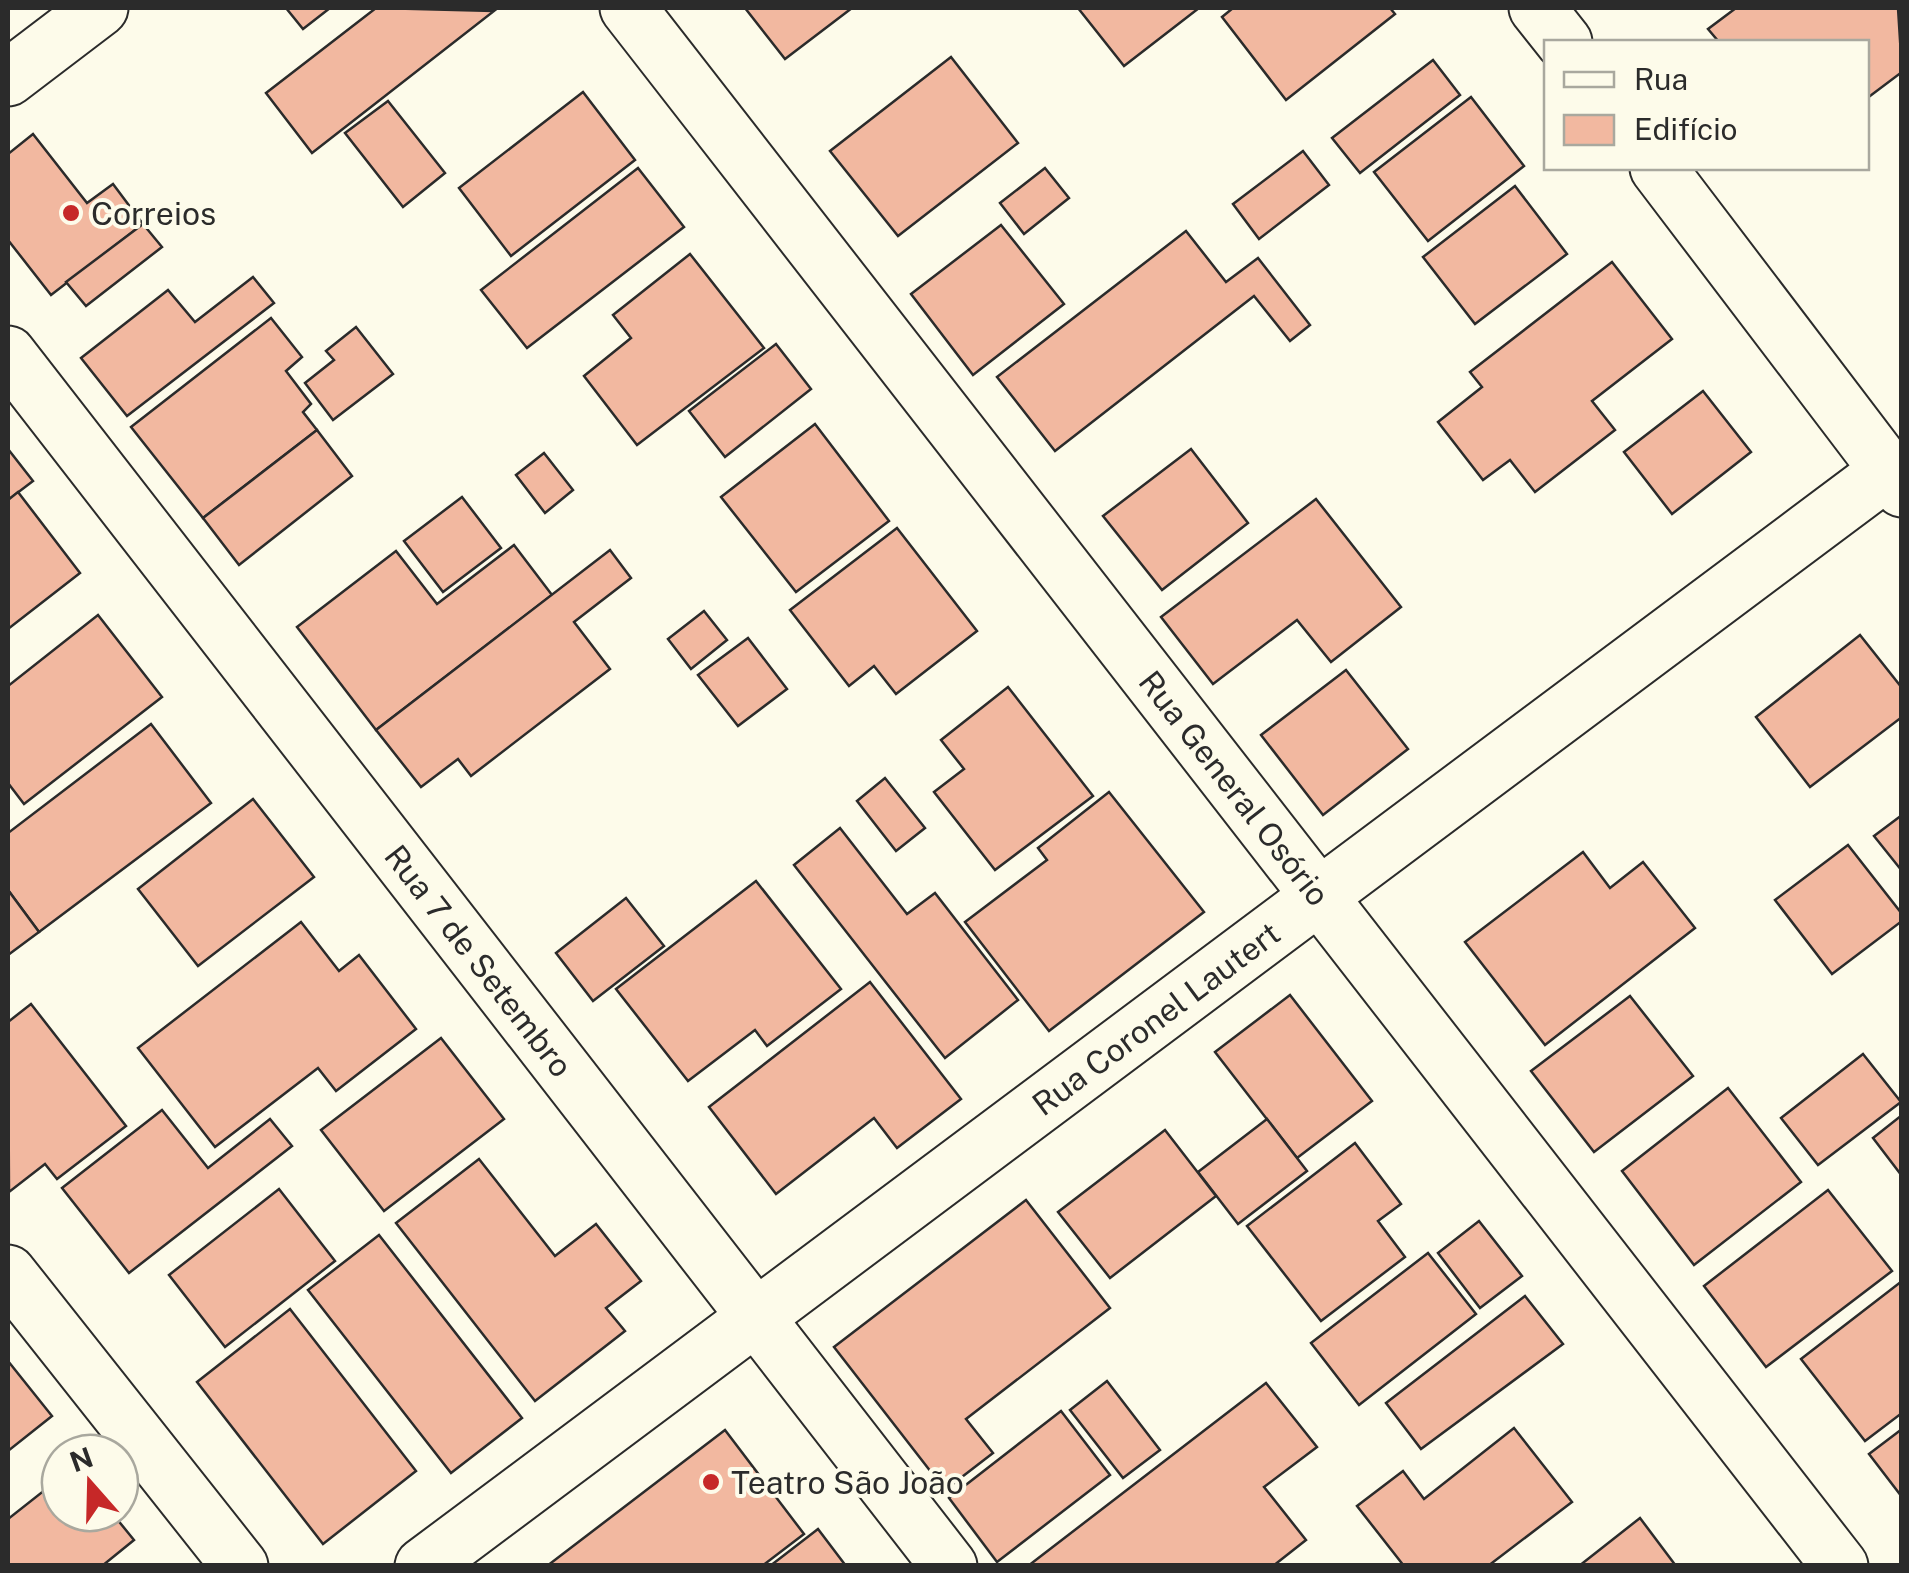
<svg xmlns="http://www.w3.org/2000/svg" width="1909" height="1573" font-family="'Public Sans',sans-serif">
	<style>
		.building { fill: #f2b8a0; stroke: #2b2b2b; stroke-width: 2.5 }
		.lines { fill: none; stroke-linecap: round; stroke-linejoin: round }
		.minor-casing { stroke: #2b2b2b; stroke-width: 59 }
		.minor { stroke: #fdfbea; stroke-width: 55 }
		.poi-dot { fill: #c62828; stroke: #fdfbea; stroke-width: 4 }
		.labels { text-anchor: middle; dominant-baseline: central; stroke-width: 8; stroke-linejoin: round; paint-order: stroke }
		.poi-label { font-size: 32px; fill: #2b2b2b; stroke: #fdfbea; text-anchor: start }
		.street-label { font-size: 32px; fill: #2b2b2b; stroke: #fdfbea }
	</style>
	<rect width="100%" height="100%" fill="#fdfbea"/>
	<g class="building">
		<polygon points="286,8 330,8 303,29"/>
		<polygon points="376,8 494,11 312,153 266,93"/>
		<polygon points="745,8 852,8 785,59"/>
		<polygon points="1078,8 1199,8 1124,66"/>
		<polygon points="1233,8 1390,8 1395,14 1286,100 1222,17"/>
		<polygon points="1736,8 1898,8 1902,72 1866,99 1866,42 1719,42 1708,29"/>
		<polygon points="951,57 1018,143 898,236 830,151"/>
		<polygon points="1433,60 1460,95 1360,173 1332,138"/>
		<polygon points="583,92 635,160 511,256 459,188"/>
		<polygon points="1471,97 1524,166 1428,241 1374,172"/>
		<polygon points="388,101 445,173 403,207 345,133"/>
		<polygon points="33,134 87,203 113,184 143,224 51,295 8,240 8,154"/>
		<polygon points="1303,151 1329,185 1259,239 1233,204"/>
		<polygon points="638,168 684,227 527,348 481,290"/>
		<polygon points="1045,168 1069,198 1024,234 1000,203"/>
		<polygon points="1515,186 1567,254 1475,324 1423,257"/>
		<polygon points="143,224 162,247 86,306 66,282"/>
		<polygon points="1001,225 1064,304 973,375 911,294"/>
		<polygon points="1186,231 1226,282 1258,258 1310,325 1290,341 1254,296 1055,451 997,377"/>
		<polygon points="690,254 764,348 637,445 584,376 631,338 613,315"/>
		<polygon points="1612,262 1672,339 1592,401 1615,430 1535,492 1510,460 1483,480 1438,422 1482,387 1470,372"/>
		<polygon points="253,277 274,303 127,416 81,358 168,290 195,322"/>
		<polygon points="271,318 302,357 286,371 311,404 303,412 317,430 203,518 131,427"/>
		<polygon points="356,327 393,374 333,420 305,383 334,360 326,351"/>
		<polygon points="776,344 811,389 725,457 689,411"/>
		<polygon points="1703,391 1751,452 1672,514 1624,452"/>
		<polygon points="815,424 889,521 796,592 721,497"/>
		<polygon points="317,430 352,476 239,565 203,518"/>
		<polygon points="8,449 33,481 8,500"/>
		<polygon points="1191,449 1248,523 1162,590 1103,516"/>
		<polygon points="544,453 573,490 545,513 516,475"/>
		<polygon points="18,492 80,573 8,629 8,500"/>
		<polygon points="462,497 501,548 443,592 404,541"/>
		<polygon points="1316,499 1401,607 1331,662 1297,620 1213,684 1161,617"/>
		<polygon points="897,528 977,631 896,694 874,666 849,686 790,610"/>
		<polygon points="514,545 552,595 376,730 297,627 396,551 437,604"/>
		<polygon points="610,550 631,578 574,622 610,669 471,776 458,759 421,787 376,730"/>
		<polygon points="704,611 727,640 691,669 668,639"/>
		<polygon points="98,615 162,697 24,804 8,783 8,686"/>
		<polygon points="1860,635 1902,688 1902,717 1810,787 1756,717"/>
		<polygon points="748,638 787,689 738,726 698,675"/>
		<polygon points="1346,670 1408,749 1323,815 1261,735"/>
		<polygon points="1008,687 1093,796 995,870 934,792 964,769 941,740"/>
		<polygon points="151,724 211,803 39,932 8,890 8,833"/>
		<polygon points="885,778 925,828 896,851 857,801"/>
		<polygon points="1109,792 1204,912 1049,1031 965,922 1047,860 1038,848"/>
		<polygon points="253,799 314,877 198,966 138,889"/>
		<polygon points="1902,815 1902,871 1874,836"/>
		<polygon points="840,828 907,914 935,893 1018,1000 945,1058 794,865"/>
		<polygon points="1848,845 1902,914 1902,921 1832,974 1775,900"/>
		<polygon points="1583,852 1610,888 1643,862 1695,928 1545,1045 1465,942"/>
		<polygon points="756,881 841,989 767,1046 755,1030 688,1081 616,989"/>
		<polygon points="8,890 39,932 8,955"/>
		<polygon points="626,898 664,946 593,1001 556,953"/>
		<polygon points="301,922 339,971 359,955 416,1029 336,1091 318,1068 215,1147 138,1048"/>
		<polygon points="870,982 961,1099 897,1148 874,1118 776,1194 709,1107"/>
		<polygon points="1290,995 1372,1101 1297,1158 1215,1052"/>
		<polygon points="1630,996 1693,1076 1594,1152 1531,1071"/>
		<polygon points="31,1004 126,1126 57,1179 45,1164 9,1192 8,1022"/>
		<polygon points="441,1038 504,1119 384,1211 321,1130"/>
		<polygon points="1863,1054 1901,1102 1818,1165 1781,1118"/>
		<polygon points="1728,1088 1801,1182 1694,1265 1622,1171"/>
		<polygon points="162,1110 208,1168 270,1119 292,1146 129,1273 62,1188"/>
		<polygon points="1902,1115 1902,1176 1873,1138"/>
		<polygon points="1267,1119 1307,1171 1238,1224 1198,1172"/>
		<polygon points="1165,1130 1216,1196 1110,1278 1058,1212"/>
		<polygon points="1355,1143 1401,1204 1378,1221 1405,1257 1321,1321 1247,1226"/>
		<polygon points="479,1159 555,1256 596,1224 641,1281 606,1308 625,1331 535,1401 396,1223"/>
		<polygon points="279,1189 335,1261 225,1347 169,1275"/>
		<polygon points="1828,1190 1892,1271 1766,1367 1704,1286"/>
		<polygon points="1026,1200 1110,1308 966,1419 993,1453 945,1490 834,1347"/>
		<polygon points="1479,1221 1522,1276 1480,1308 1438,1253"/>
		<polygon points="379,1235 522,1418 451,1473 308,1290"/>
		<polygon points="1428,1253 1476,1314 1359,1405 1311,1343"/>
		<polygon points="1902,1281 1902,1413 1865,1441 1801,1359"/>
		<polygon points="1525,1296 1563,1344 1421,1449 1386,1403"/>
		<polygon points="290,1309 416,1471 323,1544 197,1382"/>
		<polygon points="8,1361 52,1416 8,1451"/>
		<polygon points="1107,1381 1160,1450 1123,1478 1070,1410"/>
		<polygon points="1266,1383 1317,1447 1264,1487 1306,1540 1273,1566 1028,1566"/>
		<polygon points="1061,1411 1110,1475 997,1562 949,1498"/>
		<polygon points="1514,1428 1572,1502 1488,1566 1404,1566 1357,1506 1403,1471 1424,1499"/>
		<polygon points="1902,1429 1902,1497 1869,1454"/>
		<polygon points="725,1430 804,1534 762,1566 547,1566"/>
		<polygon points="60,1478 60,1513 112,1513 134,1540 102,1566 8,1566 8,1519"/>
		<polygon points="1640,1518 1676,1566 1579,1566"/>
		<polygon points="818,1529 846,1566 770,1566"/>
	</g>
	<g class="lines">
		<defs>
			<g id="minor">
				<path id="s1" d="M628 8 1840 1566"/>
				<polyline points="1537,8 1564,42"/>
				<polyline points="8,78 100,8"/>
				<polyline points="1658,168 1902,489"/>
				<path id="s2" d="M8 354 949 1566"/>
				<polyline points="8,1273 240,1566"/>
				<path id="s3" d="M423 1566 1888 471"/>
			</g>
		</defs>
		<use href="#minor" class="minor-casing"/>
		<use href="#minor" class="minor"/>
	</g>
	<g class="poi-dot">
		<circle cx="71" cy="213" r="10"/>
		<circle cx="711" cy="1482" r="10"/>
	</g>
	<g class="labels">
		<g class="poi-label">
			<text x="91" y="213">Correios</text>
			<text x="731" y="1482">Teatro São João</text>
		</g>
		<g class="street-label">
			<text stroke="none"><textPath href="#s1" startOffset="988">Rua General Osório</textPath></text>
			<text stroke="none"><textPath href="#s2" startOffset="768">Rua 7 de Setembro</textPath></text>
			<text stroke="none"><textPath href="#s3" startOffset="915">Rua Coronel Lautert</textPath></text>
		</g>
	</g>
	<rect width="1909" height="1573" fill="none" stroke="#2b2b2b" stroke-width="20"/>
	<rect x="1544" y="40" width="325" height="130" fill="#fdfbea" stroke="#a9a89e" stroke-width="2.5"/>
	<rect x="1564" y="72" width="50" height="15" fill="#fdfbea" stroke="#a9a89e" stroke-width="2.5"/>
	<text x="1634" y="90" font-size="30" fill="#2b2b2b">Rua</text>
	<rect x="1564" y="115" width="50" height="30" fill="#f2b8a0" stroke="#a9a89e" stroke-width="2.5"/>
	<text x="1634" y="140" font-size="30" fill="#2b2b2b">Edifício</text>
	<g transform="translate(90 1483) rotate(340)"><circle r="48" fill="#fdfbea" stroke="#a9a89e" stroke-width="2.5"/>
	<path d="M0-8L18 38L0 25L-18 38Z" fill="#c62828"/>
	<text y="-15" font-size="28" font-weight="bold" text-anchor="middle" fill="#2b2b2b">N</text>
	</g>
</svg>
